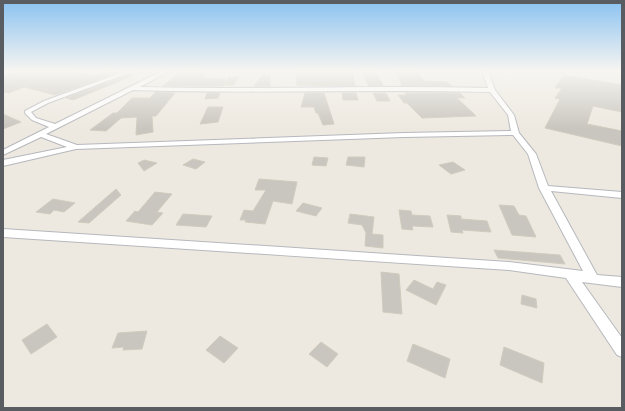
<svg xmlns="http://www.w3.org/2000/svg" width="625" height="411" font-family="Raleway,sans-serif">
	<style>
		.building { fill: #c9c6bf; stroke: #d1cbbe }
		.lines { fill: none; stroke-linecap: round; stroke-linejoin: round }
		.minor-casing { stroke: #b6b8bd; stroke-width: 2 }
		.minor { fill: #fff; fill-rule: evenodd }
	</style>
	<rect width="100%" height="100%" fill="#ede9e0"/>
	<g class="building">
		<polygon points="16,71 72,71 92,76 106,71 117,73 55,95 24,87 9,93 3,92 3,77"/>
		<polygon points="181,71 200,71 197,74 205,75 202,78 226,79 223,86 163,86"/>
		<polygon points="296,71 352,71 355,86 297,85"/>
		<polygon points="361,71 376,71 383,86 369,86"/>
		<polygon points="396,71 418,72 424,81 447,82 452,86 402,86"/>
		<polygon points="129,74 135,75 73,100 66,98"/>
		<polygon points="262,75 270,75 270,86 254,86"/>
		<polygon points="564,75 622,85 622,112 593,106 587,124 622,131 622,146 545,128 560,99 555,98 562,88 555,88"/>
		<polygon points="229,77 239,77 233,85 224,85"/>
		<polygon points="156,92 175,93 156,116 152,116 153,132 136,135 137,117 121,118 106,131 90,130 113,113 117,113 132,98 150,98"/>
		<polygon points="207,93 220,93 218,98 205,99"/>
		<polygon points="305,93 324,93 334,124 323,125 318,113 316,113 314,107 301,107"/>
		<polygon points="342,93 356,93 358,100 343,100"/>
		<polygon points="373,93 386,93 390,101 377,101"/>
		<polygon points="405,93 460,93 465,98 457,98 476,116 422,118 407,103 404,103 398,95 406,95"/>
		<polygon points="208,107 223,107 218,122 200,124"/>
		<polygon points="3,114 21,122 3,129"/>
		<polygon points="314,157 328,158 326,166 312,165"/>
		<polygon points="348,157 365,157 364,167 346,165"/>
		<polygon points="193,159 205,162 196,169 183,165"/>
		<polygon points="144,160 157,163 144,171 138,163"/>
		<polygon points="453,162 465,170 451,174 439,165"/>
		<polygon points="259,179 297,182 292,204 273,201 265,224 245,222 246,220 240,220 244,210 253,211 266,190 255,190"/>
		<polygon points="116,189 121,195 89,223 78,222"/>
		<polygon points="155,192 172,194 157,212 163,213 152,225 126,221 135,211 138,212"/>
		<polygon points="53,199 75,203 64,212 54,210 50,214 36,212"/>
		<polygon points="303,203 322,208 316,216 296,211"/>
		<polygon points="499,205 514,206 519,215 526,216 536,237 512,235"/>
		<polygon points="399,210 411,211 412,215 430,216 433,227 412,226 413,230 402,229"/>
		<polygon points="183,214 212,216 206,227 176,225"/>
		<polygon points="350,214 374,217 372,234 383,235 383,248 365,246 366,233 362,225 348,223"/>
		<polygon points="447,215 461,216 461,219 487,221 491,232 462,230 463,233 451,232"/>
		<polygon points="494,250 560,255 565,264 498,258"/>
		<polygon points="381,272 399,274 402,314 383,312"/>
		<polygon points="414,280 433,289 437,282 446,285 436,305 406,290"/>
		<polygon points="522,295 536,299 537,308 521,304"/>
		<polygon points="47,324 57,337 31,354 22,340"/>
		<polygon points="147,331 142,349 123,350 124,347 112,348 118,333"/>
		<polygon points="220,336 238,348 224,363 206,350"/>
		<polygon points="321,342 338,354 327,367 309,354"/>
		<polygon points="413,344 450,359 445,378 407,361"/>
		<polygon points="504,347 544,363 542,383 500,365"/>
	</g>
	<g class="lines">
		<defs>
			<g id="minor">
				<polygon points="6,71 15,71 3,76 3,72"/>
				<path d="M126 71H134L48 103 31 112 36 118 55 124 162 71H169L140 87C256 90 372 85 488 88L482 71H488L495 90 514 115 519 133 536 154 548 186 622 192V198L551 191 597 275 622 277V287L582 282 622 338V357L617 355 566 278 509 270 3 237V229L509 262 583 271 539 188 528 154 513 135 404 137 76 149 3 166V160L67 147 41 137 3 155V150L49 127 32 120 25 113V111L44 101ZM133 90C252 94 371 89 490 92L508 115 511 131 404 133 77 145 46 134Z"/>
			</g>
		</defs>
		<use href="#minor" class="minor-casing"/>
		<use href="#minor" class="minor"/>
	</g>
	<linearGradient id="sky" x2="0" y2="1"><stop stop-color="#8ac2f1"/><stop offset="0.55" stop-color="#f7f5f1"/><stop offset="1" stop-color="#f7f5f1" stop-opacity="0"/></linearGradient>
	<rect width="625" height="129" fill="url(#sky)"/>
	<rect width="625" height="411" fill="none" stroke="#595d62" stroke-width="8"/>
</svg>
